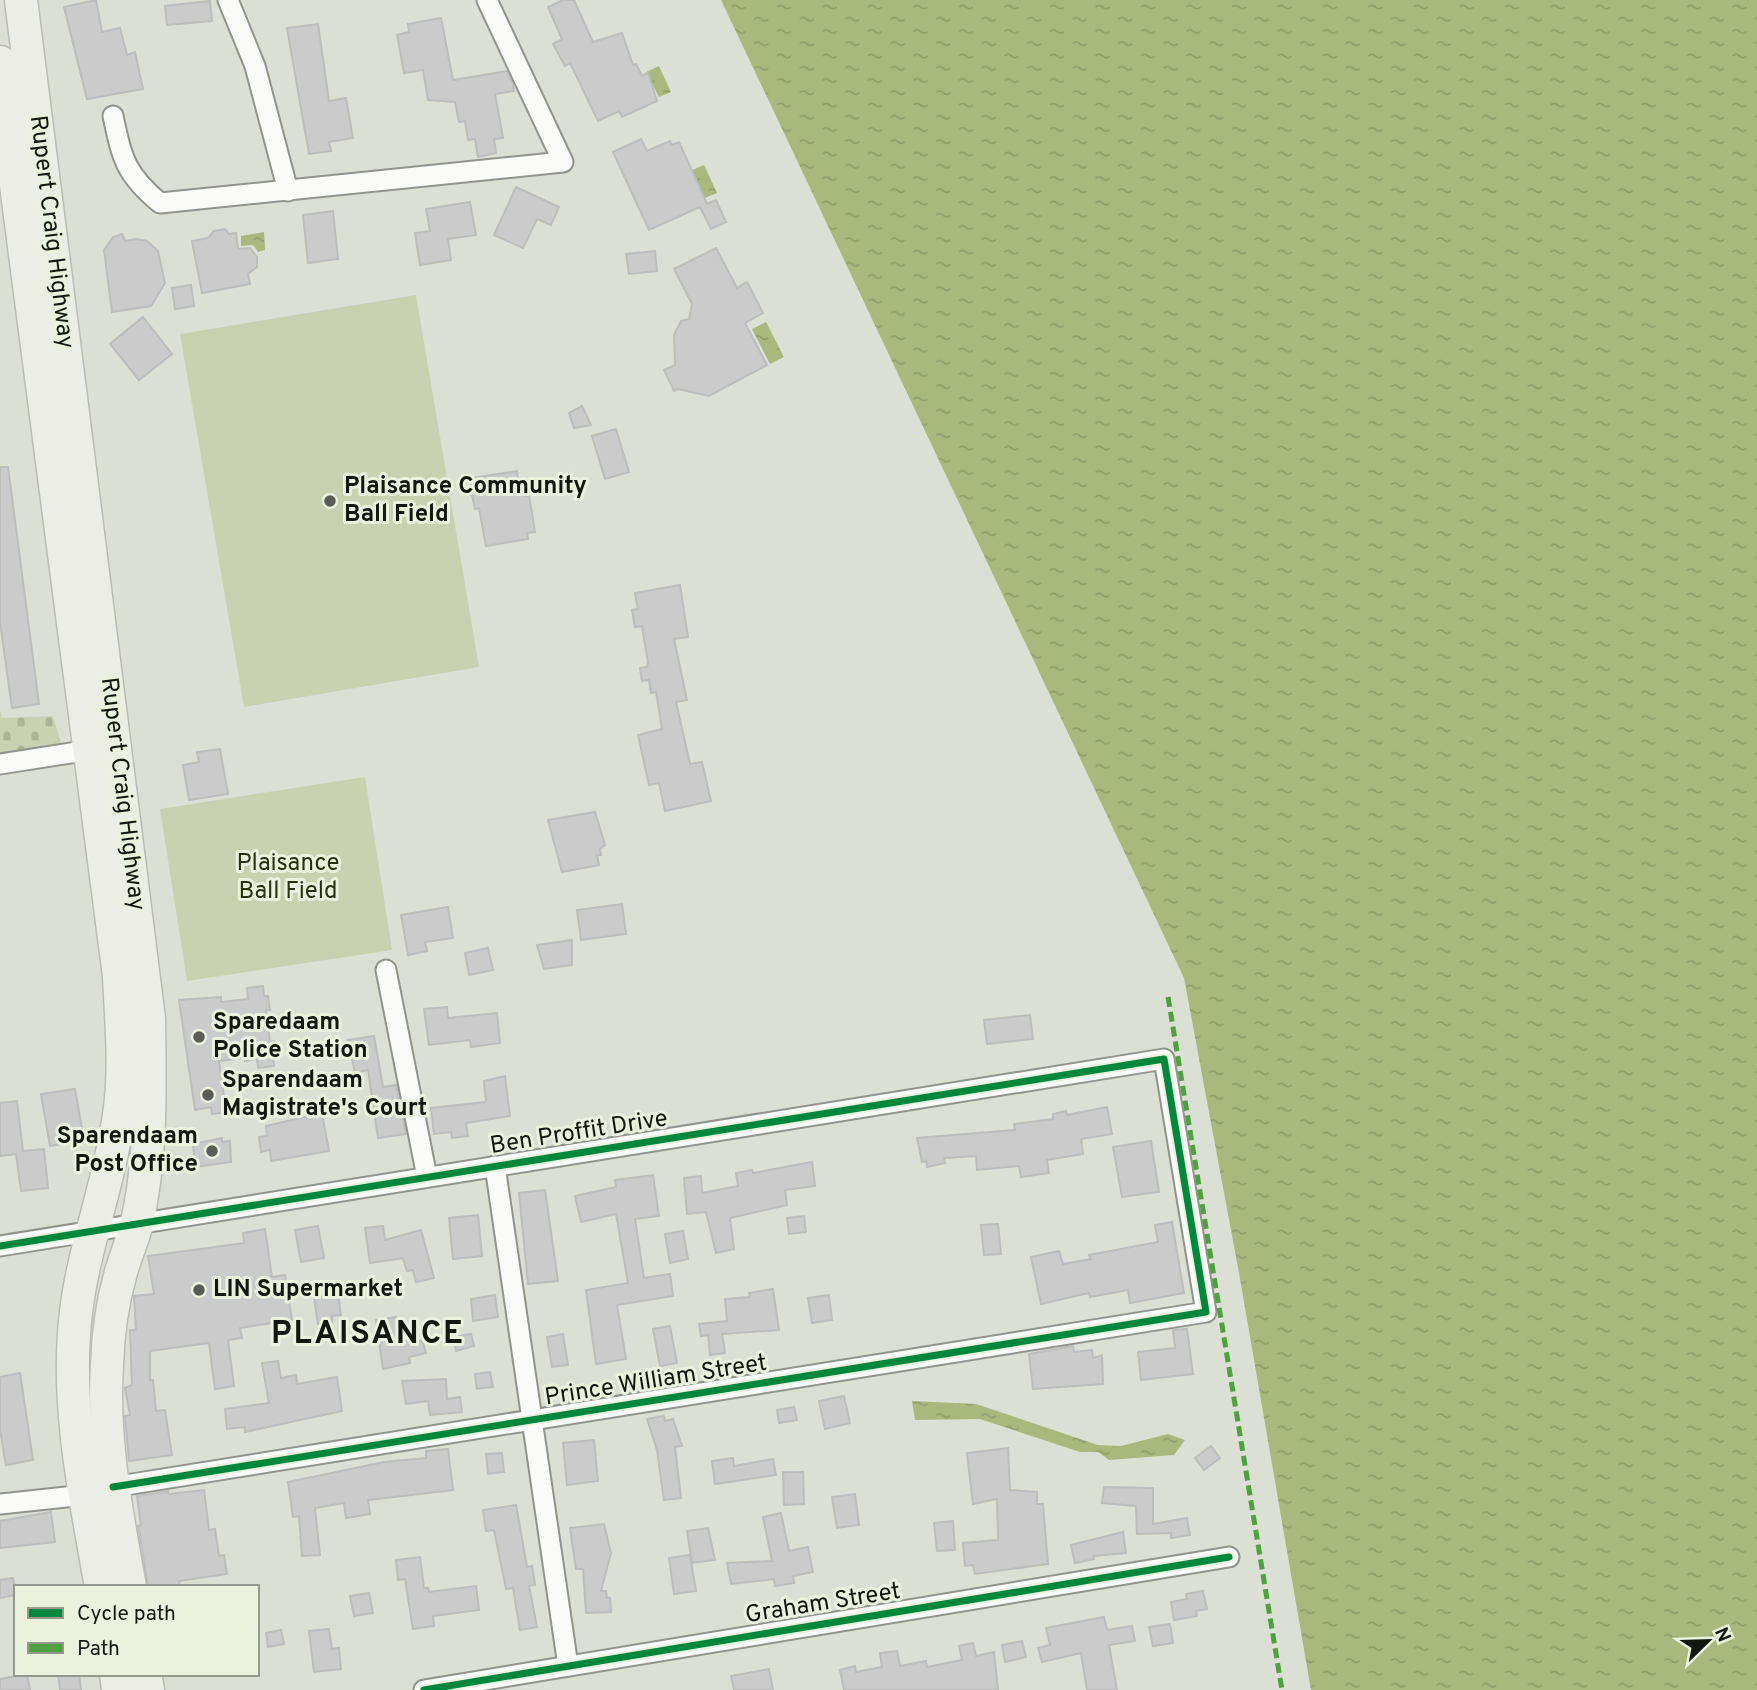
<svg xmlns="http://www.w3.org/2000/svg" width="1757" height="1690" font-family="Overpass,sans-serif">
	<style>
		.cemetery { fill: url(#cemetery-stones) }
		.park { fill: #c8d2b0 }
		.water { fill: url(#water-ripples) }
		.building { fill: #cacbca; stroke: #bcbdbc; stroke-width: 2 }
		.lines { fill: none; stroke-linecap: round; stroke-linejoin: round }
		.minor-casing { stroke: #91948c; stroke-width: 23 }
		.primary-casing { stroke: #babcb7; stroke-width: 35 }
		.minor { stroke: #fafaf9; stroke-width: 19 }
		.primary { stroke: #eceee6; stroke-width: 32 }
		.quiet { stroke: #4ea13f; stroke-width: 5; stroke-dasharray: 10 5; stroke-linecap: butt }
		.cycleway-casing { stroke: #eaf1dd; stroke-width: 11 }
		.cycleway { stroke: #00873e; stroke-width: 7 }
		.poi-dot { fill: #5a5c55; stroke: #eaf1dd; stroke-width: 2.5 }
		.labels { text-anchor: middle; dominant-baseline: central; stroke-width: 6; stroke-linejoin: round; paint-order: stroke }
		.street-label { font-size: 24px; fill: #141610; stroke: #eaf1dd }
		.poi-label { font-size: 24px; font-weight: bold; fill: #141610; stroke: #eaf1dd; text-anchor: start }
		.park-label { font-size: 24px; fill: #28310e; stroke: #eaf1dd }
		.district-label { font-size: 32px; font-weight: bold; letter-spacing: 2px; fill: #141610; stroke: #eaf1dd }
	</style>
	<defs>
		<pattern id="cemetery-stones" width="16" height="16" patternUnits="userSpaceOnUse" patternTransform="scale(1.75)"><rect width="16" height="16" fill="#c8d2b0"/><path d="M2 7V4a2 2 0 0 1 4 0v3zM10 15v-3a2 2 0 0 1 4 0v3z" fill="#abb496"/></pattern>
		<pattern id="water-ripples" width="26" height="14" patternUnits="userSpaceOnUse" patternTransform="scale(1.75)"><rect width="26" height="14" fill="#a9b97e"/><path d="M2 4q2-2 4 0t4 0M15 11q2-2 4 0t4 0" fill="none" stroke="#919e6c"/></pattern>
	</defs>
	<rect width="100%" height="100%" fill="#dcdfd4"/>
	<polygon class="cemetery" points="0,710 2,718 53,716 64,754 0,764"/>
	<g class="park">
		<polygon points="416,295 479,667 244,707 180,334"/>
		<polygon points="365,777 392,950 187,981 160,809"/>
	</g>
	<g class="water">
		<polygon points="721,0 1757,0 1757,1690 1311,1690 1239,1273 1184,978"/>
		<polygon points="659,66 671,92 659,97 646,72"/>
		<polygon points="704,165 717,193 702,199 690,171"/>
		<polygon points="264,232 265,250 258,252 253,245 241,246 241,236"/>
		<polygon points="766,322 784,357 770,364 752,329"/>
		<polygon points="912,1401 976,1404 1098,1445 1121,1446 1168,1434 1185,1440 1174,1455 1109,1460 1098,1452 1080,1452 980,1419 915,1420"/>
	</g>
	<g class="building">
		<polygon points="96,0 102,32 120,28 127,55 135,52 143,89 87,99 64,7"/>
		<polygon points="563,0 574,0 593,42 622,33 633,65 636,64 642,76 648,73 657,101 622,117 619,111 598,121 570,63 565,66 553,44 562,39 548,7"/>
		<polygon points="210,1 212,21 167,25 165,6"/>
		<polygon points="441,18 453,80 507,71 513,84 514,91 495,94 503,138 494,139 496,153 478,157 475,139 468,140 465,121 459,122 455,102 428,100 423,70 404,73 397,35 409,32 408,24"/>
		<polygon points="318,24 329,101 346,98 353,138 329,142 331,151 309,154 287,28"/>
		<polygon points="641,139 647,151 670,141 672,145 679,142 707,204 716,200 726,222 711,229 700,207 649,230 613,152"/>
		<polygon points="516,187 559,207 551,225 537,219 523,248 494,235"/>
		<polygon points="470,202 476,235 448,239 451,260 420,265 415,233 430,231 426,209"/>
		<polygon points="333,211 338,259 308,263 303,215"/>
		<polygon points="225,229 229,234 236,233 238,249 250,248 257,257 257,267 248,274 250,284 202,293 192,241 208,238 214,231"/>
		<polygon points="122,234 125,241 136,239 147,241 158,251 165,283 151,306 112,312 104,250 113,237"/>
		<polygon points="716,248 737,288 747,282 763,313 745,323 767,365 709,396 678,389 674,391 664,370 675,365 674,335 681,321 689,319 692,304 674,269"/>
		<polygon points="655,251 657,271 629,274 626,254"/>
		<polygon points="191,285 194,306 175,309 172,288"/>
		<polygon points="143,317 172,354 139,380 110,344"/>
		<polygon points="582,406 591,425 574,428 569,413"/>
		<polygon points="616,429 629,472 605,479 592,436"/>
		<polygon points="0,467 8,467 39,704 12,708 0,622"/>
		<polygon points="517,471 518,479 523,478 526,496 529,495 535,532 527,533 528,539 486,546 479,508 475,509 472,495 468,495 473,478"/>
		<polygon points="680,585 688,637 674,639 687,700 676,702 690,764 702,762 711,801 665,811 659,783 649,785 638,735 662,729 656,692 651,693 649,680 642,681 640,668 647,667 648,662 642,626 635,627 632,610 638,609 635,593"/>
		<polygon points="220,749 228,794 189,800 183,765 199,762 197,752"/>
		<polygon points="595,812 605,845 600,849 601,855 597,855 599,865 562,872 548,820"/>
		<polygon points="622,904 626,934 581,940 577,910"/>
		<polygon points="448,907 453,938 425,942 427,951 408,955 401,915"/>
		<polygon points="572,940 572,965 544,969 537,945"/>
		<polygon points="488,948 493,970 469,975 465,953"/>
		<polygon points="263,986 264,996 268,996 270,1010 266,1010 270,1042 274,1041 276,1056 273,1058 274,1066 258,1068 257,1059 245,1061 245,1058 219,1061 226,1112 212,1114 211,1107 195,1110 179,1000 221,997 221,1002 248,999 247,988"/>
		<polygon points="447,1007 448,1018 497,1013 500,1043 471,1047 470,1040 429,1045 424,1009"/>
		<polygon points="1030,1015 1033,1039 987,1044 984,1020"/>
		<polygon points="374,1036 383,1087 396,1085 406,1134 378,1138 368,1070 355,1073 348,1040"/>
		<polygon points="505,1076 510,1116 466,1123 468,1136 452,1138 451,1132 434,1134 431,1108 486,1102 484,1081"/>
		<polygon points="75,1089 84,1140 50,1146 41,1094"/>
		<polygon points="17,1101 23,1151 44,1149 48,1188 21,1191 16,1154 0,1156 0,1103"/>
		<polygon points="1107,1107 1112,1134 1081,1139 1083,1154 1047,1160 1049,1173 1021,1177 1019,1166 977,1170 976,1156 944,1158 945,1163 927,1167 926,1161 922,1162 917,1138 1015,1130 1014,1124 1053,1119 1053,1114 1066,1111 1067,1115"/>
		<polygon points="322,1113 329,1151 271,1161 270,1150 261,1152 259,1137 267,1136 266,1126"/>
		<polygon points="222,1138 222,1142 230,1141 231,1162 195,1167 193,1144"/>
		<polygon points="1151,1141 1159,1192 1122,1197 1113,1147"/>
		<polygon points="812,1162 815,1186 785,1190 787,1205 730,1218 734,1249 716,1253 706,1212 687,1214 684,1178 701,1176 702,1193 738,1186 736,1173 752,1170 753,1173"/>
		<polygon points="653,1175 659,1216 635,1219 644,1278 670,1274 673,1296 617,1305 626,1359 596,1364 586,1290 628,1283 616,1214 581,1222 575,1196 616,1187 615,1180"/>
		<polygon points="545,1190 558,1281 528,1284 519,1193"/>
		<polygon points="478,1215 482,1256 453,1259 449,1218"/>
		<polygon points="804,1216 806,1232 789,1234 787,1218"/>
		<polygon points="1172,1222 1184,1293 1130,1303 1128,1290 1090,1297 1089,1293 1041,1304 1031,1257 1059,1251 1063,1264 1091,1259 1089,1255 1158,1242 1155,1225"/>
		<polygon points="998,1224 1001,1254 984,1255 981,1225"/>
		<polygon points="318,1226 324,1258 301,1262 295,1230"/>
		<polygon points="383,1226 385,1240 421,1230 434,1278 416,1282 413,1270 407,1271 403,1258 370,1263 365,1228"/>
		<polygon points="265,1229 272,1277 285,1275 292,1320 240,1328 242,1338 228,1340 234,1386 215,1389 209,1343 150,1351 150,1380 153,1380 156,1411 165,1410 172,1455 129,1461 125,1416 130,1415 125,1388 132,1385 130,1330 136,1330 134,1296 154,1294 148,1256 244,1243 243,1233"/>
		<polygon points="683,1231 688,1259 670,1263 665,1234"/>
		<polygon points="773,1289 779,1330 722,1334 725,1353 710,1355 708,1335 701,1336 699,1324 727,1321 725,1299 750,1297 749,1293"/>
		<polygon points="338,1294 341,1315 332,1316 332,1322 318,1324 314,1297"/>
		<polygon points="495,1295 498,1317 473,1321 471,1299"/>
		<polygon points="829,1295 832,1320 812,1323 808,1298"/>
		<polygon points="396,1317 399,1339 414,1335 416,1342 422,1340 426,1353 409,1357 410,1363 383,1369 376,1320"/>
		<polygon points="670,1326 677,1363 660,1366 653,1329"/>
		<polygon points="1187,1329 1193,1374 1141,1380 1138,1352 1175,1348 1173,1330"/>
		<polygon points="471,1334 474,1346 456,1351 453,1337"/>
		<polygon points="563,1334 568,1365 552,1367 547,1337"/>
		<polygon points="1073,1346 1074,1352 1092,1350 1093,1358 1102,1355 1103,1384 1033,1389 1029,1354"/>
		<polygon points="278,1361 281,1378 296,1375 297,1384 337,1377 342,1411 245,1432 245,1427 227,1429 225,1409 269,1403 262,1363"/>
		<polygon points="490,1372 493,1387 477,1389 475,1374"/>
		<polygon points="20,1373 33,1460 6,1465 0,1430 0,1377"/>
		<polygon points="446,1379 447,1399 460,1397 462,1412 430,1415 428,1401 406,1404 402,1381"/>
		<polygon points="844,1396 850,1423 825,1429 819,1401"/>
		<polygon points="794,1407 797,1420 779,1423 777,1410"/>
		<polygon points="664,1416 665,1421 673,1419 682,1446 675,1447 681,1498 664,1500 657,1450 647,1419"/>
		<polygon points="594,1440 598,1481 567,1485 563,1443"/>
		<polygon points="1211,1446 1220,1458 1204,1470 1195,1458"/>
		<polygon points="1008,1448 1010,1490 1037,1492 1037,1504 1043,1504 1048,1564 975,1574 973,1565 965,1566 963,1543 998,1540 997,1499 973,1504 967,1453"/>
		<polygon points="448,1449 453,1490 368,1500 370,1514 346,1518 344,1503 315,1508 320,1555 302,1556 299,1516 293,1517 288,1482 384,1462 426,1458 426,1451"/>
		<polygon points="502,1453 504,1472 488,1474 486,1454"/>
		<polygon points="733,1458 734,1466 773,1459 776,1475 715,1484 712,1461"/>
		<polygon points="783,1472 803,1472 804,1504 784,1505"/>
		<polygon points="1104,1487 1153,1488 1153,1524 1187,1518 1190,1535 1171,1538 1171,1533 1137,1534 1136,1506 1102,1503"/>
		<polygon points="204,1490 209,1530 215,1529 219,1556 224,1555 227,1574 179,1581 180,1587 148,1587 138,1526 141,1525 137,1496 168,1491 169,1494"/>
		<polygon points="855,1494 859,1525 837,1528 832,1497"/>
		<polygon points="516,1505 527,1567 532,1566 535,1585 529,1586 537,1627 520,1630 513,1588 506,1589 494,1530 486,1531 483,1510"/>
		<polygon points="51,1512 55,1542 0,1548 0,1521"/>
		<polygon points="781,1513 789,1551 808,1547 813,1572 793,1576 794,1583 775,1586 774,1579 731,1584 727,1563 772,1561 763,1517"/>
		<polygon points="953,1521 955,1550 937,1551 934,1523"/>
		<polygon points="604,1524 611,1553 601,1591 606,1591 607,1598 610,1598 611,1612 586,1613 583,1569 576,1569 570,1528"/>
		<polygon points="708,1528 715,1560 692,1563 687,1531"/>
		<polygon points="1123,1532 1126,1553 1093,1556 1094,1559 1075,1563 1071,1545"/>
		<polygon points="690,1555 696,1591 674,1594 669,1558"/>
		<polygon points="420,1557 424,1588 428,1588 429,1592 476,1586 479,1610 433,1616 434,1626 413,1629 405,1579 398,1580 396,1560"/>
		<polygon points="13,1578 16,1595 0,1598 0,1580"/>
		<polygon points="1203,1591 1207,1609 1196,1611 1197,1616 1174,1620 1171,1602 1187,1599 1186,1594"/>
		<polygon points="369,1593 373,1613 354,1616 350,1596"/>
		<polygon points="1104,1617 1107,1630 1132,1626 1135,1641 1109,1645 1117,1690 1087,1690 1081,1653 1042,1662 1038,1648 1050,1645 1046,1628"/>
		<polygon points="1170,1624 1173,1643 1153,1646 1149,1627"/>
		<polygon points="329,1629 332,1649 339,1648 341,1669 314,1672 309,1631"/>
		<polygon points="281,1630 284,1644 268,1647 266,1633"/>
		<polygon points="1022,1641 1026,1657 1005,1662 1002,1645"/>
		<polygon points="973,1643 976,1656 994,1652 998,1690 844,1690 840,1670 855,1666 856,1672 882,1667 880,1653 897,1651 900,1666 926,1661 927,1667 962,1660 959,1646"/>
		<polygon points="769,1669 773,1690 734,1690 731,1676"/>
		<polygon points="27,1674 30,1690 0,1690 0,1679"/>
		<polygon points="58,1674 79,1674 81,1690 60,1690"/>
	</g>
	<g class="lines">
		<defs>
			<g id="minor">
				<polyline points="228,0 255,66 288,191"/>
				<path d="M113 116C122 158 125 174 160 203L563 162 487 0"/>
				<polyline points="0,764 90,750"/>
				<polyline points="386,970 427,1177"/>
				<polyline points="495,1166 568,1666"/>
				<polyline points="0,1246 1164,1059 1206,1312 113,1487"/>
				<polyline points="0,1504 85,1495"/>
				<polyline points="424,1690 1229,1557"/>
			</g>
			<g id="primary">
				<path d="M21 0 149 1019C150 1087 152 1159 136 1226 132 1243 124 1259 120 1276 112 1304 108 1337 107 1365 102 1440 117 1514 130 1587"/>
				<path d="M0 62 119 976C121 1021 126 1070 119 1115 110 1181 84 1246 76 1312 65 1404 85 1496 101 1587"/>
				<polyline points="116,1674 118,1690"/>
				<polyline points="145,1674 148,1690"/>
			</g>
		</defs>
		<use href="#minor" class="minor-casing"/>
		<use href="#primary" class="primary-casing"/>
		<use href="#minor" class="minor"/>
		<use href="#primary" class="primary"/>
		<polyline class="quiet" points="1168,997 1282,1690"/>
		<defs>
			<g id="cycleway">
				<polyline points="0,1246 1164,1059 1206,1312 113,1487"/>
				<polyline points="424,1690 1229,1557"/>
			</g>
		</defs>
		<use href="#cycleway" class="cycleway-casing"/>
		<use href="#cycleway" class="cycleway"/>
	</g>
	<g class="poi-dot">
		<circle cx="330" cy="501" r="7"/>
		<circle cx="199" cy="1037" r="7"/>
		<circle cx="208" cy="1095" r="7"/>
		<circle cx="212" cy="1151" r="7"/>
		<circle cx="199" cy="1290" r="7"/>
	</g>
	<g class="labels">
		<g class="street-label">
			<text transform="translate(51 232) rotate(83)">Rupert Craig Highway</text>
			<text transform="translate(122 794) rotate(83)">Rupert Craig Highway</text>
			<text transform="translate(579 1133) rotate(-9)">Ben Proffit Drive</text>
			<text transform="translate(656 1381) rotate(-9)">Prince William Street</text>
			<text transform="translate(823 1604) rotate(-9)">Graham Street</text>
		</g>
		<g class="poi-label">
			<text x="344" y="487">Plaisance Community<tspan x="344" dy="28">Ball Field</tspan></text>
			<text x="213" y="1023">Sparedaam<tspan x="213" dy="28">Police Station</tspan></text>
			<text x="222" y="1081">Sparendaam<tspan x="222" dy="28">Magistrate's Court</tspan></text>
			<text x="198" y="1137" text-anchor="end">Sparendaam<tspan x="198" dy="28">Post Office</tspan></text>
			<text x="213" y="1290">LIN Supermarket</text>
		</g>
		<g class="park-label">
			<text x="288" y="864">Plaisance<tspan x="288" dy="28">Ball Field</tspan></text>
		</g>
		<g class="district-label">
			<text x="368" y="1335">PLAISANCE</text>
		</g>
	</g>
	<rect x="14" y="1585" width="245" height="91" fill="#eaf1dd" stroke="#94998b" stroke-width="2"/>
	<rect x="28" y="1608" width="35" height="10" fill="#00873e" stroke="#94998b" stroke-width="2"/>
	<text x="77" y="1620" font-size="21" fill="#141610">Cycle path</text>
	<rect x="28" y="1643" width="35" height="10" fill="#4ea13f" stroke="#94998b" stroke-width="2"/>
	<text x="77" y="1655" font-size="21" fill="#141610">Path</text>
	<g transform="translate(1708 1641) rotate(67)" stroke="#eaf1dd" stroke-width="5" paint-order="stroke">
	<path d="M0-5L12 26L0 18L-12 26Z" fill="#141610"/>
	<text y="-10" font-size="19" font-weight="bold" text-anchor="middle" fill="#141610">N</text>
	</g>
</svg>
